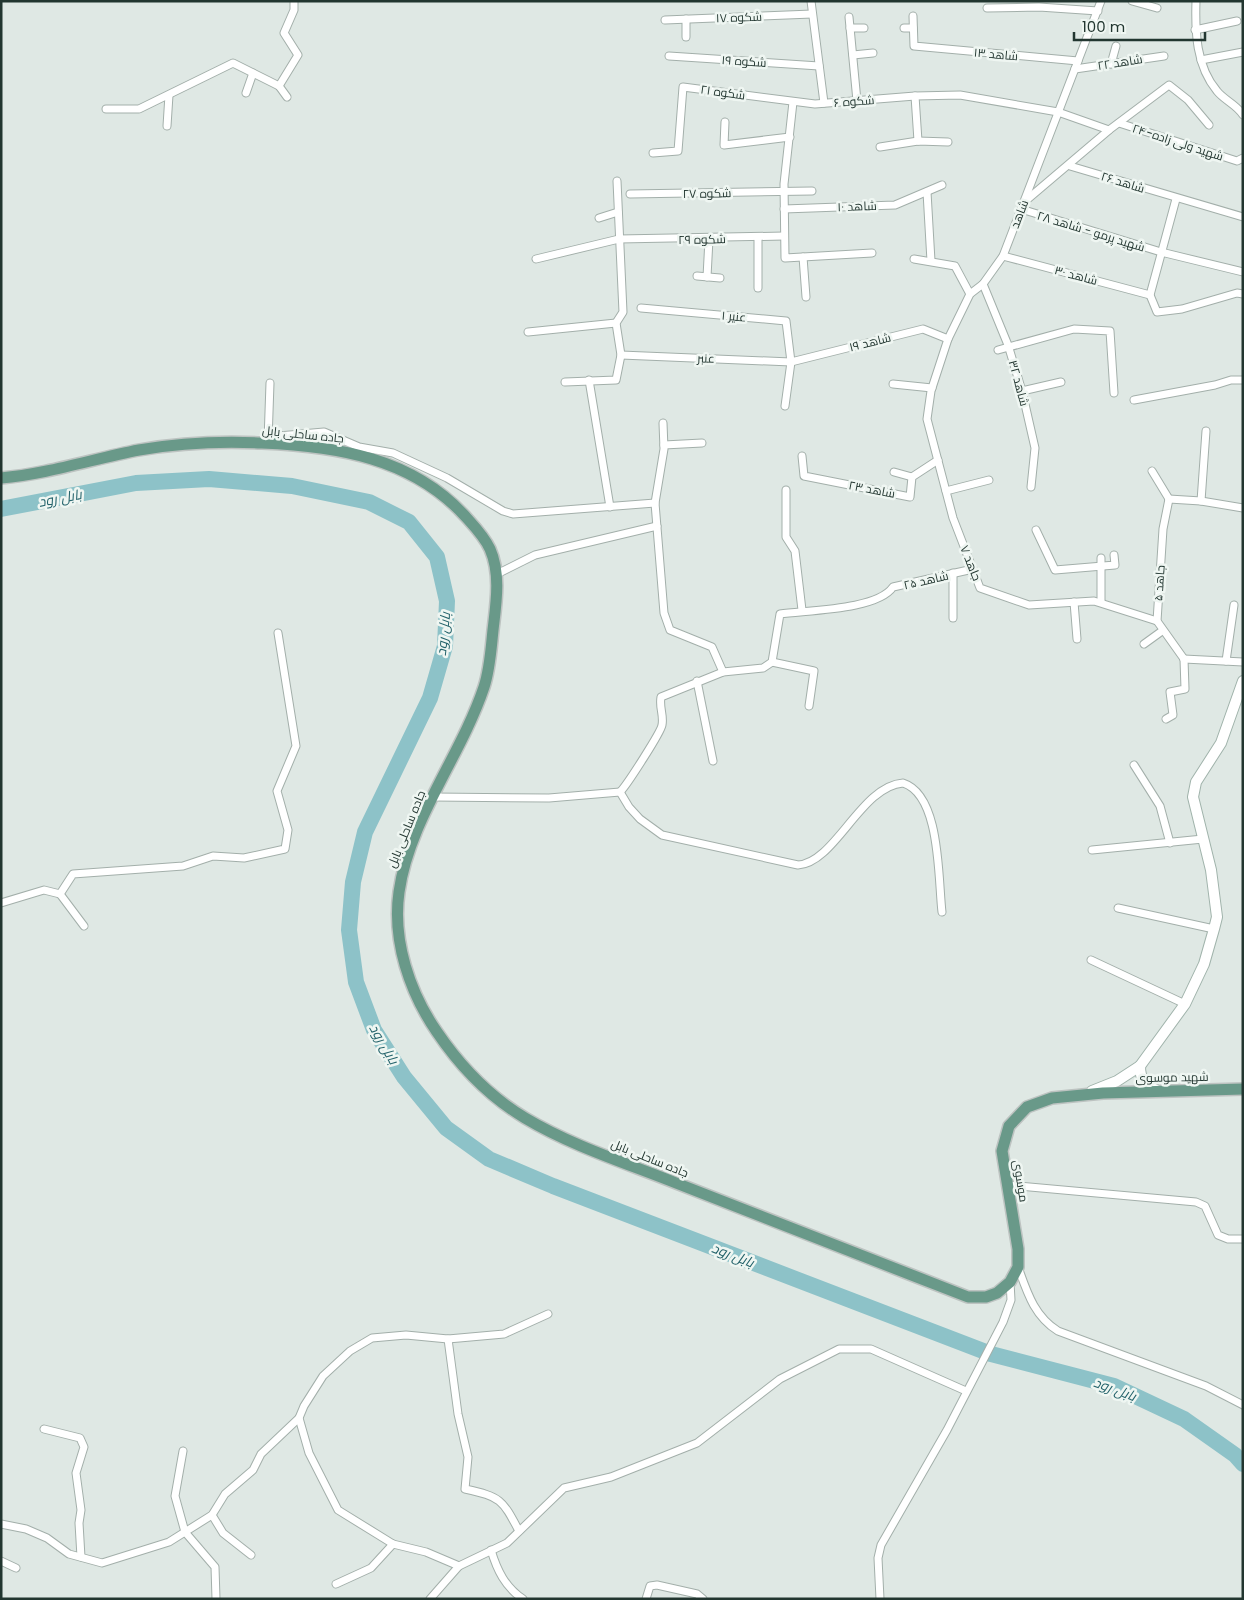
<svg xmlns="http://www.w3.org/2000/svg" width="1244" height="1600" font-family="Poppins,Cairo,sans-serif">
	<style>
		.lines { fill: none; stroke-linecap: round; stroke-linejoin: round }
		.river { stroke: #8dc2c8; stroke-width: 16 }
		.street-casing { stroke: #a3afaa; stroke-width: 9 }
		.secondary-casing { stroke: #a0b3ab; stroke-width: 12 }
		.primary-casing { stroke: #bdc3c1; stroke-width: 14 }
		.street { stroke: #fff; stroke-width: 7 }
		.secondary { stroke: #fff; stroke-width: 10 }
		.primary { stroke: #699989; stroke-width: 11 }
		.labels { text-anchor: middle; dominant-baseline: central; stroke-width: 5; stroke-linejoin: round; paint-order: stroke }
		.street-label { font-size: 12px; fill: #223630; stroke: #eff6f2 }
		.water-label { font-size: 14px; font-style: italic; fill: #24636b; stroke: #eff6f2 }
	</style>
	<rect width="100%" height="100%" fill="#dfe8e4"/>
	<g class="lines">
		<polyline class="river" points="1,509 136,483 209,479 292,486 369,502 409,522 437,557 447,601 445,646 430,698 365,832 353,882 349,930 356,982 374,1030 404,1077 446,1128 489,1159 553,1186 991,1354 1114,1386 1184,1419 1235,1455 1243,1464"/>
		<defs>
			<g id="street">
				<polyline points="811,1 824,103"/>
				<polyline points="1101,1 1003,256 983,284 970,294 948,339 931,391 927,419 953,518 980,588 1029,605 1094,601 1157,621"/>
				<polyline points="1132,1 1157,8"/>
				<path d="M1196 1C1195 32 1196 66 1217 91 1224 100 1237 105 1243 115"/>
				<polyline points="987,8 1039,7 1098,11"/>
				<polyline points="913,16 914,46 1078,61"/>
				<polyline points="849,17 857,101"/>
				<polyline points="686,19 686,37"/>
				<polyline points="665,20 812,14"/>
				<polyline points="850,28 864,28"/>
				<polyline points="904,28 913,28"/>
				<polyline points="1195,30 1237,21"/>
				<polyline points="853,55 873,53"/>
				<polyline points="669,56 819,66"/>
				<polyline points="1201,60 1243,52"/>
				<polyline points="1111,64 1116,46"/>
				<polyline points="1075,69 1164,56"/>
				<polyline points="279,86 287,97"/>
				<polyline points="246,93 253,73"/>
				<polyline points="915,96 918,141"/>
				<polyline points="793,102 784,184 785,258 872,253"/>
				<polyline points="106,109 139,109 233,63 279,86 298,55 284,33 294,10 294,1"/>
				<polyline points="725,122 724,145 790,137"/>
				<polyline points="1119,123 1237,161 1243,158"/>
				<polyline points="167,126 169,95"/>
				<polyline points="880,147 918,141 948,142"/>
				<polyline points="653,153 678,151 683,87 815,104 915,96 960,95 1058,112 1109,130"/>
				<polyline points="1070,166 1243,217"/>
				<polyline points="927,192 931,261"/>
				<polyline points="630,194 812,191"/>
				<polyline points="1176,199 1150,295 1157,312 1182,309 1237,293 1243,294"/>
				<polyline points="1023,203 1109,130 1169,85 1188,100 1209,125"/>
				<polyline points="784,209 895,205 942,185"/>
				<polyline points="1021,209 1161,252 1243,272"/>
				<polyline points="599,218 618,212"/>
				<polyline points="1003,256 1150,295"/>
				<polyline points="803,257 806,297"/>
				<polyline points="536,259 619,239 784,236"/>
				<polyline points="914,259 955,266 970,294"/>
				<polyline points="697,276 720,278"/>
				<polyline points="707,277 709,239"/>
				<polyline points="983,284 1008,345 1022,391 1035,448 1031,487"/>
				<polyline points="758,288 758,238"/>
				<polyline points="641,308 786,321 791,362 785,406"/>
				<polyline points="528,332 616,323"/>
				<polyline points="998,350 1074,329 1110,331 1114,393"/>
				<polyline points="621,355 791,362 923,329 948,339"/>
				<polyline points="589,380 610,507"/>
				<polyline points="565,382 616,380 621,355 616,323 623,312 617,181"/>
				<polyline points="893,384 932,388"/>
				<polyline points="1022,391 1061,382"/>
				<polyline points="1134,400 1215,385 1231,380 1243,380"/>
				<polyline points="663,423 664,449 655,503 664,613 670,630 712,647 723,672"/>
				<polyline points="267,437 324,432 359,447 393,453 447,478 503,511 513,514 655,503"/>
				<polyline points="268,441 270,383"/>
				<polyline points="664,445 702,443"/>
				<polyline points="802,456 804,476 910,497 912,477 938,460"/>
				<polyline points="1152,471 1169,499"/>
				<polyline points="894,472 912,477"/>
				<polyline points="786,490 786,537 795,551 802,610"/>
				<polyline points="946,491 989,480"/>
				<polyline points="1169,499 1163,529 1157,621 1184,659"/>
				<polyline points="1169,499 1201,501 1243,508"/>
				<polyline points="1201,501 1206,431"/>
				<polyline points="1036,530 1055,570 1115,565 1114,555"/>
				<polyline points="495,575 535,555 657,526"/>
				<polyline points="1074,602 1077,639"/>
				<polyline points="1101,602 1101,558"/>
				<polyline points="953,618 953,573"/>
				<polyline points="1144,644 1162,631"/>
				<polyline points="1184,659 1243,662"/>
				<polyline points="1226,661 1234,605"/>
				<polyline points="772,662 814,671 809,706"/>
				<polyline points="697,681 713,761"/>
				<polyline points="1166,719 1173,715 1170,692 1185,689 1184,659"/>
				<polyline points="1134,765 1160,806 1170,843"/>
				<path d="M620 792C627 785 661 732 662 725 664 715 659 708 661 697L723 672 763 668 772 662 780 614C808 610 877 610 893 587L973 569"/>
				<path d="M433 797 549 798 620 792 629 807 640 819 662 835 798 865C835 863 861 786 903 783 941 795 938 879 942 912"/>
				<polyline points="1092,850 1203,839"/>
				<polyline points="60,894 84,926"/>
				<polyline points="1,903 44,890 60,894 73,874 183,866 213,856 244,858 285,849 288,830 277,791 296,746 278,633"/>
				<polyline points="1118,908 1214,929"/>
				<polyline points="1091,960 1185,1004"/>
				<polyline points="1007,1185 1196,1202 1205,1206 1218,1235 1228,1239 1243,1239"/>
				<path d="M1018 1267C1027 1292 1034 1316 1058 1331L1206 1386 1243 1405"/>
				<path d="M448 1339 458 1414 468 1457 465 1489C501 1497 502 1499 519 1531"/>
				<polyline points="44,1429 80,1438 84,1447 76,1473 81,1510 79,1523 81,1557"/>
				<polyline points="183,1451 175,1496 185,1532 215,1567 216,1599"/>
				<polyline points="212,1515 223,1533 251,1555"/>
				<polyline points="1,1524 26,1529 47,1538 69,1554 102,1563 169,1542 212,1515 225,1494 253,1470 261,1454 299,1418"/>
				<path d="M491 1550C497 1570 505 1587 523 1599"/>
				<polyline points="1,1561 16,1568"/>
				<polyline points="459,1566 426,1552 393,1544 338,1510 309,1453 299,1418 304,1406 323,1376 350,1351 372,1338 406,1335 448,1339 504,1334 548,1314"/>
				<polyline points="336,1584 371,1568 393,1544"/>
				<polyline points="430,1599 459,1566 507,1543 564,1488 611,1477 697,1443 780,1379 839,1349 871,1349 966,1391"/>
				<polyline points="646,1599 650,1586 657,1585 697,1594 703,1599"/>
				<polyline points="880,1599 878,1558 881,1545 947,1430 1003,1322 1011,1300 1010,1282"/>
			</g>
			<g id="secondary">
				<polyline points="1140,1066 1185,1004 1204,964 1214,929 1217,917 1211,870 1193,797 1196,782 1221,743 1243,681"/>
				<path d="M1092 1091 1117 1081 1140 1066C1140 1081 1146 1085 1158 1091"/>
			</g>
			<path id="primary" d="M1 478C47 474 93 459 139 450 179 443 221 441 262 443 337 446 412 458 465 516 474 526 484 536 490 549 501 574 496 604 493 630 491 649 490 669 484 687 461 756 409 820 399 892 392 941 410 993 437 1032 460 1066 490 1097 525 1118 572 1146 626 1163 676 1183 774 1222 871 1259 968 1297H986L997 1293 1010 1282 1018 1267V1249L1002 1151 1009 1126 1027 1107 1052 1098 1103 1093 1243 1089"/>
		</defs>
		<use href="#street" class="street-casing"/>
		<use href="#secondary" class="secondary-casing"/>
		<use href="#primary" class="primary-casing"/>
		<use href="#street" class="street"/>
		<use href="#secondary" class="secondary"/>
		<use href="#primary" class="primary"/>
	</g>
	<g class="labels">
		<g class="street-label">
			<text transform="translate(739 17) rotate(-2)">شکوه ۱۷</text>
			<text transform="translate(996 54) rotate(5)">شاهد ۱۳</text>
			<text transform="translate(744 61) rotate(4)">شکوه ۱۹</text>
			<text transform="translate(1120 62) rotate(-9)">شاهد ۲۲</text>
			<text transform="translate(723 92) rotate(8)">شکوه ۲۱</text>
			<text transform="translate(854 101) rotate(-4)">شکوه ۶</text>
			<text transform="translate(1178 142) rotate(18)">شهید ولی زاده-۲۴</text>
			<text transform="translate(1123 182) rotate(17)">شاهد ۲۶</text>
			<text transform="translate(707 193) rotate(-1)">شکوه ۲۷</text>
			<text transform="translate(857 206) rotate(-2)">شاهد ۱۰</text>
			<text transform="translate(1019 214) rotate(-69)">شاهد</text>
			<text transform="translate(1091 231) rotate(17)">شهید پرمو - شاهد ۲۸</text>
			<text transform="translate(702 239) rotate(-1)">شکوه ۲۹</text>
			<text transform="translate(1076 275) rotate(15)">شاهد ۳۰</text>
			<text transform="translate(734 316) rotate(5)">عنیر ۱</text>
			<text transform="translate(870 342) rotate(-14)">شاهد ۱۹</text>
			<text transform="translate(706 358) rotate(2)">عنبر</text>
			<text transform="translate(1019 383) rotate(75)">شاهد ۳۲</text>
			<text transform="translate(303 434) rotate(6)">جاده ساحلی بابل</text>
			<text transform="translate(872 489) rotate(11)">شاهد ۲۳</text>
			<text transform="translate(971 563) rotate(68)">جاهد ۷</text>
			<text transform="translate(926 580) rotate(-13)">شاهد ۲۵</text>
			<text transform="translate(1159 583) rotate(-86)">جاهد ۵</text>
			<text transform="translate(406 829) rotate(-68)">جاده ساحلی بابل</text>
			<text transform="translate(1172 1077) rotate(-1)">شهید موسوی</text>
			<text transform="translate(650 1158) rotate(22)">جاده ساحلی بابل</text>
			<text transform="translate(1021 1181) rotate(81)">موسوی</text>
		</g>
		<g class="water-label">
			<text transform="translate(60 498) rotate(-11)">بابل رود</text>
			<text transform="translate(443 634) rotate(-84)">بابل رود</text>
			<text transform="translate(384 1044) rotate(60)">بابل رود</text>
			<text transform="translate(733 1255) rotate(21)">بابل رود</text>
			<text transform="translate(1115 1389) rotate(20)">بابل رود</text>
		</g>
	</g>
	<rect width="1244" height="1600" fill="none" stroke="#223630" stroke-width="5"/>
	<path d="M1074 32v8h131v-8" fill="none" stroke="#223630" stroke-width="2.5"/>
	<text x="1082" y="32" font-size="15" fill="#223630" stroke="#eff6f2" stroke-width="4" paint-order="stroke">100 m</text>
</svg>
